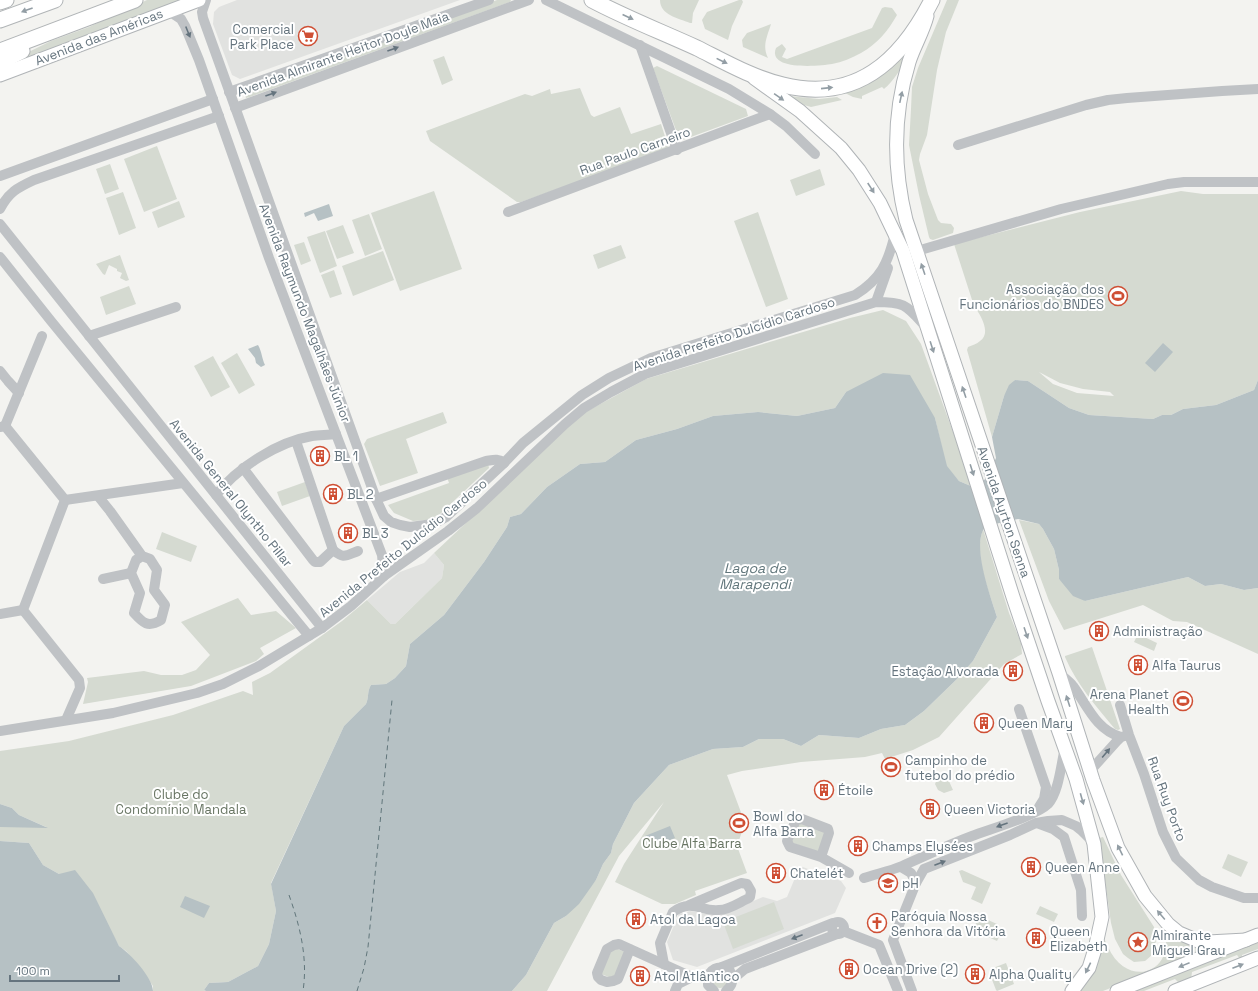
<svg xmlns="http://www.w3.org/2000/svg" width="1258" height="991" font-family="'Space Grotesk',sans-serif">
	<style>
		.built { fill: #e1e2e0 }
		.green { fill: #d5dad1; fill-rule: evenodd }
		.water { fill: #b6c1c4 }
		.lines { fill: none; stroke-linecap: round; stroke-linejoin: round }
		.ferry { stroke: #61767b; stroke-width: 1; stroke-dasharray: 5 4; stroke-linecap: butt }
		.major-casing { stroke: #b0b4b7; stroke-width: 15 }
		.highway-casing { stroke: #b1b5b7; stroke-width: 17 }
		.minor { stroke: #bfc2c5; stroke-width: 10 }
		.major { stroke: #fff; stroke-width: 13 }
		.highway { stroke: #fff; stroke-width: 15 }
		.oneway { fill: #939ea5 }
		.oneway2 { fill: #65747e }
		.labels { text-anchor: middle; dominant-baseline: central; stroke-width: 4; stroke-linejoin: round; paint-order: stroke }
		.poi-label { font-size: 13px; fill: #65747e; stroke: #fff; text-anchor: start }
		.street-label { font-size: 13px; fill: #65747e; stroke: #fff }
		.park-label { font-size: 13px; fill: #687563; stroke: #fff }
		.water-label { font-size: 14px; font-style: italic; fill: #61767b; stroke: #fff }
	</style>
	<rect width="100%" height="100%" fill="#f3f3f0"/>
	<g class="built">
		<polygon points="237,0 460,0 240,79 232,75 213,24 214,12 219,7"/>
		<polygon points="434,553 444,565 442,578 395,624 391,624 367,600 400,572 424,563"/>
		<polygon points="800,866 841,881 846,888 835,913 697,967 673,960 667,942 679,914 690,911 717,916 763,897 777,901 787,897"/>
	</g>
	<g class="green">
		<polygon points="147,0 185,0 0,68 0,66 51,41 89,27"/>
		<polygon points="497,0 511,0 510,2 250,97 246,98 245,95 247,92"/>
		<path d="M660 0H699L693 13 692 23H690C678 18 660 15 660 0Z"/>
		<polygon points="739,0 742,0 743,2 732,26 728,40 705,29 702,20 707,12"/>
		<polygon points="947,0 959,0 946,32 937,70 927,135 920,154 919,160 928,194 938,220 941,223 951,224 954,228 953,233 933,240 930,239 929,237 919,195 909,145 911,109 912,87 918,68"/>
		<path d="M885 7 892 8 897 15C888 31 877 44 861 53 852 58 842 62 832 64 820 66 767 71 776 48L782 44 786 49 782 57 787 59 872 28 882 8Z"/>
		<path d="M771 24C767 37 762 46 768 58L743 47 742 40 747 33Z"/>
		<path d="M907 54C905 64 893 82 884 89L882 87 862 96V99L853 97 845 93 873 81 892 67Z"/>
		<polygon points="444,56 453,80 442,85 433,60"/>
		<polygon points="657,66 746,109 748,116 680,141 653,68"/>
		<polygon points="580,88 591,115 594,117 620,107 631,134 661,124 668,146 666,150 521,202 517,202 430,141 426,131 525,94 532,96 550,89 551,94"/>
		<polygon points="789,96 819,99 837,97 842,100 811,107 804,105"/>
		<polygon points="157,146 177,199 144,212 124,159"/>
		<polygon points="110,164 119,189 105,194 96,169"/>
		<polygon points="820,169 825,185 796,196 790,180"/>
		<polygon points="434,191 462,269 400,291 371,213"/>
		<path d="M1181 191 1203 194H1258V380L1254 390 1216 405 1183 409 1171 415H1162L1153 419 1089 415 1069 408 1028 381 1015 380 1004 396 992 437 967 350 968 347C972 345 977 344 980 341 992 333 980 314 974 306L954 244 1080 212ZM1039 372 1060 383 1083 389 1110 392 1114 396 1077 393 1053 384Z"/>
		<polygon points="123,192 136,228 119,235 106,198"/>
		<polygon points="179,201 185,217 158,228 152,212"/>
		<polygon points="758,212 788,299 766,307 734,221"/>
		<polygon points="369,214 382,249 365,256 352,220"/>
		<polygon points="343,225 354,253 337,259 326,231"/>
		<polygon points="325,231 337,266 320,273 307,237"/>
		<polygon points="304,242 311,261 301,265 294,245"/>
		<polygon points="621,245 626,258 598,269 593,255"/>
		<polygon points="383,251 394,280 353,296 342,266"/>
		<polygon points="120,255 129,280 126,281 120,278 122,273 117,271 117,269 109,265 105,275 103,274 96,264"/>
		<polygon points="334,270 342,294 330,298 321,275"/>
		<polygon points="129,286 136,304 106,315 100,297"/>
		<path d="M883 310 906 321 921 344 973 487 959 481 946 466 935 418 846 392 835 408 797 416 758 412 713 416 677 429 636 440 605 462 580 464 547 487 521 514 510 517 507 527 484 562 444 615 410 644 406 666 395 678 386 684 371 685C367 691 369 698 366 704L344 726 271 883 276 911 269 944 258 966 228 982 209 983 204 990 206 991H153V986L139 966 126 951 119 946 107 924 59 874 43 865 29 843 0 841V827H46L19 815 12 808 0 804V751L69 741 173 715 243 691 253 695 252 682 270 673 342 621 367 600 391 624H395L442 578 444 565 434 553 582 414 646 379 850 318Z"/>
		<polygon points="237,353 255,385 239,394 221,363"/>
		<polygon points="213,356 230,387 211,397 194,366"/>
		<polygon points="443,412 447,423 406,439 418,473 380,486 364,444 367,439"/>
		<polygon points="488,463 489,468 440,514 428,520 413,521 394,513 388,505 449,483 447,477"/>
		<polygon points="305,482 310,496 282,506 277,492"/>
		<polygon points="1019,520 1039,524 1043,529 1054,549 1059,570 1059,579 1085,601 1188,577 1205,586 1221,584 1244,590 1258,588 1258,654 1187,622 1173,621 1143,605 1064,630 1049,601"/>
		<path d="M983 529 1009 613 1021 643 1022 654 1004 664 939 737 913 750 885 759 882 753 865 757 801 762 742 771 727 775 745 823 737 846 747 873 695 891 696 895 675 904H662L615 882 624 864 664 802 619 856 547 991H512L526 975 554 923 566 916 596 880 603 864 611 853 613 844 634 803 669 765 713 749 743 747 759 739H783L801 746 819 735 859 738 881 729 905 725 924 711 957 679 973 661 997 617C989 591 973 555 983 529Z"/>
		<polygon points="162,532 197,546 191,562 156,549"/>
		<polygon points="238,598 251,615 276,611 296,628 260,648 264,654 256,661 191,686 83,704 88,682 87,678 144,671 161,675 182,675 196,670 210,655 181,622"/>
		<polygon points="1138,634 1157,643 1154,651 1134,642"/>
		<path d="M1092 647 1120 729 1118 730 1115 729C1096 706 1077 685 1065 657V656Z"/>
		<polygon points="939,775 948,779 953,790 944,793 938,790 935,784"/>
		<polygon points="798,820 827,830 819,852 790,842"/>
		<polygon points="1103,837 1121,875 1154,927 1156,940 1154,951 1152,955 1145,961 1134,962 1128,958 1123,954 1115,939 1111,923 1099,838"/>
		<polygon points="1228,854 1248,862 1241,877 1222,868"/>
		<polygon points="962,870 991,883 982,904 971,899 976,887 963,882 959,871"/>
		<polygon points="774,902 784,929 733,949 723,922"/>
		<polygon points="1040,906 1058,914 1054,922 1036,914"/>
		<polygon points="979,916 997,924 996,929 1002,931 997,941 973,930"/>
		<path d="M1163 926 1207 948 1186 958 1103 991H1076L1103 936C1104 940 1107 943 1108 947 1128 991 1179 972 1163 926Z"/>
		<polygon points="1258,940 1258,949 1242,955 1242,958 1240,959 1237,955 1192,972 1191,980 1180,984 1175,979 1144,991 1129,991"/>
		<polygon points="613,947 625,952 614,979 601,974"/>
		<polygon points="1006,963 1014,984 997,991 996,990 991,977 995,974 993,968"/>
		<circle cx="720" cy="980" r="8"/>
	</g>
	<g class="water">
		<polygon points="329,204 333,216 318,221 314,213 305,217 304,213"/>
		<polygon points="1163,343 1173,352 1155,372 1145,363"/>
		<path d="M258 345C262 352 262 359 265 365L261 367 256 363 255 358 248 349Z"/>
		<path d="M883 373 910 375 935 418 947 466 959 481 973 487 987 478 996 458 992 437 1004 396 1009 385 1015 380 1028 381 1069 408 1089 415 1153 419 1162 415H1171L1183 409 1216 405 1254 390 1258 380V588L1244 590 1221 584 1205 586 1188 577 1085 601 1073 596 1059 579V570L1054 549 1043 529 1039 524 1018 519 1013 520 986 526C970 543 991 597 997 617L973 661 957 679 924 711 905 725 881 729 859 738 819 735 801 746 783 739H759L743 747 713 749 669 765 634 803 613 844 611 853 603 864 596 880 579 904 566 916 554 923 526 975 512 991H206L204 990 209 983 228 982 258 966 269 944 276 911 271 884 344 726 366 704C369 698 367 691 371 685L386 684 395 678 406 666 410 644 444 615 484 562 507 527 510 517 521 514 547 487 580 464 605 462 636 440 677 429 713 416 758 412 797 416 835 408 846 392Z"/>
		<polygon points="0,804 12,808 19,815 48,828 0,827"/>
		<polygon points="670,826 675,838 650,848 645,836"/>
		<path d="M0 841 29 843 43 865 59 874 75 870 93 893 119 946C130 953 153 978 153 991H0Z"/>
		<polygon points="185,896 210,906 204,918 180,907"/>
	</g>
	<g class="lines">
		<g class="ferry">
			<path d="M289 895C300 926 308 958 303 991"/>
			<polyline points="357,991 364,968 368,947 392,700"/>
		</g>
		<defs>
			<g id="major">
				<path d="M927 16C923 32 914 46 909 62 893 114 893 167 906 220L1059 673 1093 780 1118 848 1145 896 1168 924 1179 933 1198 941 1208 942 1246 940"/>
				<polyline points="0,75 199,0"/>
				<polyline points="754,78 800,111 841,148 859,170 880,203 903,251 1013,597 1048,701 1076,779 1094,844 1102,917 1095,949 1089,968 1072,991"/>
				<polyline points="1117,991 1258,935"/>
				<polyline points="1175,991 1258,958"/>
			</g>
			<g id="highway">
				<path d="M592 0C626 18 662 32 697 48 725 62 753 78 783 85 856 103 901 61 932 0"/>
				<polyline points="0,2 6,0"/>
				<polyline points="0,20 55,0"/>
				<polyline points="0,51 135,0"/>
				<polyline points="0,62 22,51"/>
			</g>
		</defs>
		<use href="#major" class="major-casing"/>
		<use href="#highway" class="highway-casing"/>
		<g class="minor">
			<path d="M206 0 202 12 203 18 376 499 384 516 391 522 400 525 410 527 433 524 446 517 504 463 523 443 582 395 609 378 651 358 855 295C881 279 888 263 895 234"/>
			<polyline points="546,0 729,89 770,114 786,126 815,154"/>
			<polyline points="169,11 181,19 185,26 199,60 269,258 382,555 384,576"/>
			<polyline points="640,45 677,150"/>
			<polyline points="229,92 489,0"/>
			<polyline points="235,108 529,0"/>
			<polyline points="958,145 1086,105 1108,100 1127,98 1222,91 1258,89"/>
			<polyline points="0,176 213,99"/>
			<path d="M0 209C9 192 17 188 34 180L219 116"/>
			<polyline points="508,212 770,114"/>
			<polyline points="0,224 322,628"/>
			<polyline points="917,251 1061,209 1168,184 1184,182 1258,182"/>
			<polyline points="0,257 51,321 309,636"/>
			<polyline points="876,302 888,268"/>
			<polyline points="89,336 176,307"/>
			<polyline points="0,371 8,381 19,393"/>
			<polyline points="5,426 42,336"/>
			<polyline points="0,427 5,426 65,500 23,610 79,680 80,688 66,720"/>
			<path d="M296 441 333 550C344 559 345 556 358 551"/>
			<polyline points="243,468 313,560 315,562 320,562 333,550"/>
			<path d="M216 495C237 468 277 442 312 436 320 435 328 435 336 434"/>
			<path d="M98 496 110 511 142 556 136 560 131 573 140 593 134 613C143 623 148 628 161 620L165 605 154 590 157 570 150 559 142 556"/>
			<path d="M376 499 486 461C493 460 498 458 504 463"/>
			<polyline points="65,500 183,483"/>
			<polyline points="103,579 131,573"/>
			<polyline points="0,614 23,610"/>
			<path d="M1059 673C1063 677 1069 681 1073 686 1087 705 1096 730 1121 737"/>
			<polyline points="1120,705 1129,735 1144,774 1163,832 1176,858 1199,880 1212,887 1244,898 1258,898"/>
			<polyline points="1019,709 1046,787 1044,799 1039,807"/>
			<path d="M0 731 113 713 197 693 223 684 259 666 322 628 351 606 384 576 448 531 477 508 565 424 584 408 611 392 645 374 876 302C905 302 906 305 925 326"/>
			<polyline points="1090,771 1117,741 1121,737 1125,736"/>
			<polyline points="1037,823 1053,829 1064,837 1081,890 1082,916"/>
			<polyline points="821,857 829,833 828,829 802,819 796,820 787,841 790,847 821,857 849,873"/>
			<polyline points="901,867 911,873 916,883"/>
			<path d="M864 878C876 874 890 871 902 866 925 856 948 845 972 836 990 829 1036 816 1048 804 1059 792 1061 764 1065 748"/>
			<circle cx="838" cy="928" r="6"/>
			<polyline points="843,931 879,945 898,991"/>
			<polyline points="630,949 618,979 613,981 607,982 601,980 598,977 597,973 607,949 614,945 619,944 630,949 692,977 708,976"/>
			<path d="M664 964 660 943 673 912C693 898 700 912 719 910 729 910 740 902 749 898L750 897 751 891 747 884 741 883 689 905"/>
			<polyline points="722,967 833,923"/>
			<polyline points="733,979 745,969 837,934"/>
			<polyline points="675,991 678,984 692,977"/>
			<path d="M714 991 708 985V976C713 967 721 965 730 971 734 979 733 985 726 991"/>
			<polyline points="912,991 893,940 916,883 924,869 1010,835 1036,823 1048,821 1062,820 1076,826 1081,830 1093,842"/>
		</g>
		<use href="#major" class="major"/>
		<use href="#highway" class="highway"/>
	</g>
	<defs><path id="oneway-solid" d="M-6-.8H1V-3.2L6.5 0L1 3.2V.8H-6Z"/></defs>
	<g class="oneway">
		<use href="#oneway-solid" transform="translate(27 10) rotate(160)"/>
		<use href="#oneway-solid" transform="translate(628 17) rotate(25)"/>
		<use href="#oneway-solid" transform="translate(722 61) rotate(26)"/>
		<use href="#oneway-solid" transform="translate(827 88) rotate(-6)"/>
		<use href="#oneway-solid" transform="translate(779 97) rotate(35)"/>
		<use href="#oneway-solid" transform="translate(901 97) rotate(-78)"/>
		<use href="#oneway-solid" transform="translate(871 188) rotate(57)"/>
		<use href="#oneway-solid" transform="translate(923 269) rotate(-109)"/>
		<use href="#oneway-solid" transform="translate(932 347) rotate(72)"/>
		<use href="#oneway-solid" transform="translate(964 392) rotate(-109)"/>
		<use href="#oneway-solid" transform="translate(972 470) rotate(72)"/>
		<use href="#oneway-solid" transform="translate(1026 633) rotate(71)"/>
		<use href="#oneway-solid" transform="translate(1068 701) rotate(-108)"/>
		<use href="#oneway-solid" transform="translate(1082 799) rotate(74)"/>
		<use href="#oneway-solid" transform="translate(1120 850) rotate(-116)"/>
		<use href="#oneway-solid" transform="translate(1161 915) rotate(-130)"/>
		<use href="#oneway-solid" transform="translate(1184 965) rotate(158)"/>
		<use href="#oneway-solid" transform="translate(1238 966) rotate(-21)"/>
		<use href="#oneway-solid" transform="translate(1088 968) rotate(116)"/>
	</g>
	<g class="oneway2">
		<use href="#oneway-solid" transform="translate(188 32) rotate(68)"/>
		<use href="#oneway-solid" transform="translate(393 49) rotate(-20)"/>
		<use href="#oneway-solid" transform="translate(271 94) rotate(-20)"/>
		<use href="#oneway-solid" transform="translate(1106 753) rotate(-50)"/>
		<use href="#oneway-solid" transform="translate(1002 825) rotate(160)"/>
		<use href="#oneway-solid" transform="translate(940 863) rotate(-21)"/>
		<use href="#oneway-solid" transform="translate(797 937) rotate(159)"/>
	</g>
	<defs>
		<symbol id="supermarket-ring" viewBox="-11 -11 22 22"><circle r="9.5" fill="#fff" stroke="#cf4f34" stroke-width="1.5"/><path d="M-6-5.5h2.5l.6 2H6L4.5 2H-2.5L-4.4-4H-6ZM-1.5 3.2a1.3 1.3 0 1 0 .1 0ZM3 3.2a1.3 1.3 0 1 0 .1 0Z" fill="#cf4f34"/></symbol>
		<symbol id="stadium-ring" viewBox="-11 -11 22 22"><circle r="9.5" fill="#fff" stroke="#cf4f34" stroke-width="1.5"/><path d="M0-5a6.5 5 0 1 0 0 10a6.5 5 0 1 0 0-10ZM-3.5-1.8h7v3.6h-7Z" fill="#cf4f34"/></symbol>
		<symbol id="building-ring" viewBox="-11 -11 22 22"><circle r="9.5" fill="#fff" stroke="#cf4f34" stroke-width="1.5"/><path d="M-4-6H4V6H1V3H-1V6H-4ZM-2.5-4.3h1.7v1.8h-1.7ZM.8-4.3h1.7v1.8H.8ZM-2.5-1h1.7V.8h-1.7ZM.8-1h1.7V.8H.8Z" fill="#cf4f34"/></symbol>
		<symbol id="school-ring" viewBox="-11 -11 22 22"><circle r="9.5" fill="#fff" stroke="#cf4f34" stroke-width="1.5"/><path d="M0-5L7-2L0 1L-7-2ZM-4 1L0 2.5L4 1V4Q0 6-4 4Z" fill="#cf4f34"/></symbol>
		<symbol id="church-ring" viewBox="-11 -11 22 22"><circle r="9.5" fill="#fff" stroke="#cf4f34" stroke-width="1.5"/><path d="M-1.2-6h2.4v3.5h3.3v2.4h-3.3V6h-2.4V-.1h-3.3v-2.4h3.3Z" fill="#cf4f34"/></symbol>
		<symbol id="sight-ring" viewBox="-11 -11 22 22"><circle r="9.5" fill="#fff" stroke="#cf4f34" stroke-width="1.5"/><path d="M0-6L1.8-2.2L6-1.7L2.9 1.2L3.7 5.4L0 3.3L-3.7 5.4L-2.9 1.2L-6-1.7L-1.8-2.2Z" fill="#cf4f34"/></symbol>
	</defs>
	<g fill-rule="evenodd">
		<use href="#supermarket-ring" x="297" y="25" width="22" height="22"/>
		<use href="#stadium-ring" x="1107" y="285" width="22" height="22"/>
		<use href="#building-ring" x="309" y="445" width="22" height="22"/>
		<use href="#building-ring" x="322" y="483" width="22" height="22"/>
		<use href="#building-ring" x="337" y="522" width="22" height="22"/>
		<use href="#building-ring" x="1088" y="620" width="22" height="22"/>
		<use href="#building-ring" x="1127" y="654" width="22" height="22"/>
		<use href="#building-ring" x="1002" y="660" width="22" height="22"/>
		<use href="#stadium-ring" x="1172" y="690" width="22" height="22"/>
		<use href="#building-ring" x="973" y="712" width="22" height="22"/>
		<use href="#stadium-ring" x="880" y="756" width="22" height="22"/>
		<use href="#building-ring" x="813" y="779" width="22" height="22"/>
		<use href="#building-ring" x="919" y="798" width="22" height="22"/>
		<use href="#stadium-ring" x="728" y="812" width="22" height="22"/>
		<use href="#building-ring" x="847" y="835" width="22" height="22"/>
		<use href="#building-ring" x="1020" y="856" width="22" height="22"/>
		<use href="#building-ring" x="765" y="862" width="22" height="22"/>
		<use href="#school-ring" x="877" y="872" width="22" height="22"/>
		<use href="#building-ring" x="625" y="908" width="22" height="22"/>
		<use href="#church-ring" x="866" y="912" width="22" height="22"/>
		<use href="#building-ring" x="1025" y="927" width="22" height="22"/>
		<use href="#sight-ring" x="1127" y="931" width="22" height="22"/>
		<use href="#building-ring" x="838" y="958" width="22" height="22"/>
		<use href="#building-ring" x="964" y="963" width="22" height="22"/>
		<use href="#building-ring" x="629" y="965" width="22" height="22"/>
	</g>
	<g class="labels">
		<g class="poi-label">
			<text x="294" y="29" text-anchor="end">Comercial<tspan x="294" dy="15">Park Place</tspan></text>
			<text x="1104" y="289" text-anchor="end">Associação dos<tspan x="1104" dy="15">Funcionários do BNDES</tspan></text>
			<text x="334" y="456">BL 1</text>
			<text x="347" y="494">BL 2</text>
			<text x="362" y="533">BL 3</text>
			<text x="1113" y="631">Administração</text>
			<text x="1152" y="665">Alfa Taurus</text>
			<text x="999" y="671" text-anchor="end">Estação Alvorada</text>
			<text x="1169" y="694" text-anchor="end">Arena Planet<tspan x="1169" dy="15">Health</tspan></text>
			<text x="998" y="723">Queen Mary</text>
			<text x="905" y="760">Campinho de<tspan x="905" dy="15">futebol do prédio</tspan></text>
			<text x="838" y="790">Étoile</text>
			<text x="944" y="809">Queen Victoria</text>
			<text x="753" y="816">Bowl do<tspan x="753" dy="15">Alfa Barra</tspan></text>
			<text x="872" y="846">Champs Elysées</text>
			<text x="1045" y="867">Queen Anne</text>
			<text x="790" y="873">Chatelét</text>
			<text x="902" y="883">pH</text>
			<text x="891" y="916">Paróquia Nossa<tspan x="891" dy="15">Senhora da Vitória</tspan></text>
			<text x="650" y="919">Atol da Lagoa</text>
			<text x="1050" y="931">Queen<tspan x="1050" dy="15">Elizabeth</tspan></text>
			<text x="1152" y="935">Almirante<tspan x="1152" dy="15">Miguel Grau</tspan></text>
			<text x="863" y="969">Ocean Drive (2)</text>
			<text x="989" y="974">Alpha Quality</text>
			<text x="654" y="976">Atol Atlântico</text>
		</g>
		<g class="street-label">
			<text transform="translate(99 37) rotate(-21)">Avenida das Américas</text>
			<text transform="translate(343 54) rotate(-20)">Avenida Almirante Heitor Doyle Maia</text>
			<text transform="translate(635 151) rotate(-20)">Rua Paulo Carneiro</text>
			<text transform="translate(305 313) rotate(69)">Avenida Raymundo Magalhães Júnior</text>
			<text transform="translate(734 334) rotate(-18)">Avenida Prefeito Dulcídio Cardoso</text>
			<text transform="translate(231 493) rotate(51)">Avenida General Olyntho Pillar</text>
			<text transform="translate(1004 512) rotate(71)">Avenida Ayrton Senna</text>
			<text transform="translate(403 548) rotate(-39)">Avenida Prefeito Dulcídio Cardoso</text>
			<text transform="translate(1167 799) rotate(70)">Rua Ruy Porto</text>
		</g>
		<g class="park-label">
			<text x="181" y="794">Clube do<tspan x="181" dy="15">Condomínio Mandala</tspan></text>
			<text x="692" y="843">Clube Alfa Barra</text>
		</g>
		<g class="water-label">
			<text x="755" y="568">Lagoa de<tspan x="755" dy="16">Marapendi</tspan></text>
		</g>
	</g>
	<path d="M10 975v6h109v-6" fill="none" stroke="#65747e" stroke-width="2"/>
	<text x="16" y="975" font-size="12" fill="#65747e" stroke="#ffffff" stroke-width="3" paint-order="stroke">100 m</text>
</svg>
